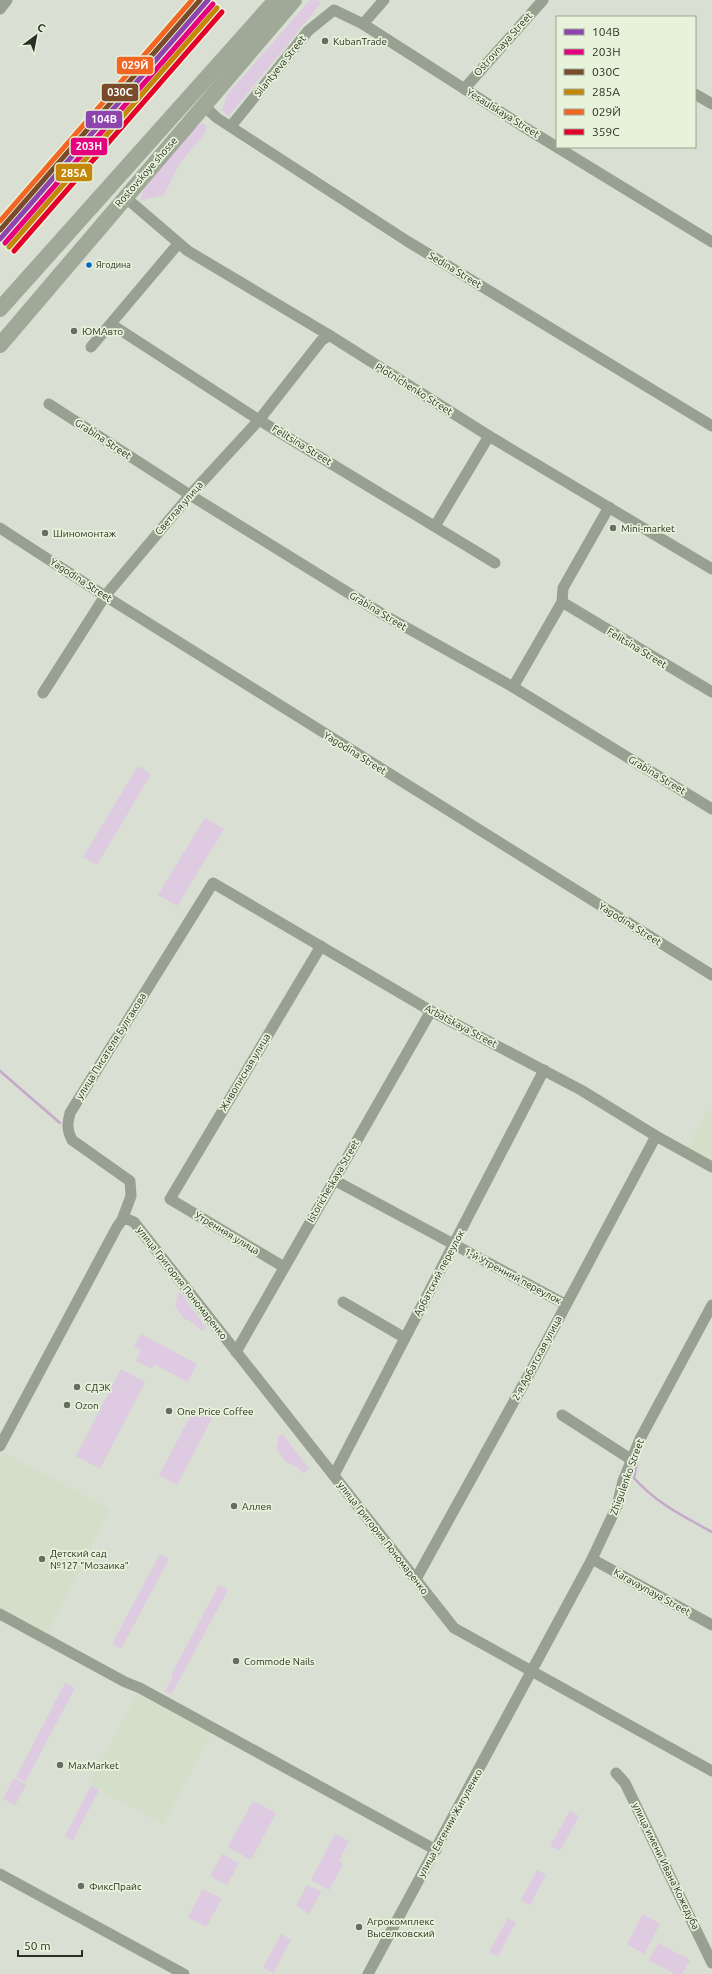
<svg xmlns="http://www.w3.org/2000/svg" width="712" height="1974" font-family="Ubuntu,sans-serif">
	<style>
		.built { fill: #d3dfc9 }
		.green { fill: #decae1 }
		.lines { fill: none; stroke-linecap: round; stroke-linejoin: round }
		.stream { stroke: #c5a9cb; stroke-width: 2.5 }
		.minor { stroke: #98a091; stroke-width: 11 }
		.highway { stroke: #a0a898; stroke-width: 16 }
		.rail-1-casing { stroke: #e6f3da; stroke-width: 8 }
		.rail-2-casing { stroke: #e6f3da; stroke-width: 8 }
		.rail-3-casing { stroke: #e6f3da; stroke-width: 8 }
		.rail-4-casing { stroke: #e6f3da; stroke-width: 8 }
		.rail-5-casing { stroke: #e6f3da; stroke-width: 8 }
		.rail-6-casing { stroke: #e6f3da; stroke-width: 8 }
		.rail-1 { stroke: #8e44ad; stroke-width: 5 }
		.rail-2 { stroke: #e5007d; stroke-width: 5 }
		.rail-3 { stroke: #7a4b2a; stroke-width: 5 }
		.rail-4 { stroke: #c48809; stroke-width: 5 }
		.rail-5 { stroke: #f26522; stroke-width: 5 }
		.rail-6 { stroke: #e4002b; stroke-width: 5 }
		.poi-dot { fill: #676d62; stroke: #e6f3da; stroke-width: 1.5 }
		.bus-dot { fill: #0065bd; stroke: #e6f3da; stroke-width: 1.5 }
		.labels { text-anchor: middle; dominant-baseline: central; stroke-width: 3.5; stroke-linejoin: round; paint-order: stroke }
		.bus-label { font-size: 9px; fill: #2a2f25; stroke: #e6f3da; text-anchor: start }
		.poi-label { font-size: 10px; fill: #2a2f25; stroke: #e6f3da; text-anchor: start }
		.street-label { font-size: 10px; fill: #2a2f25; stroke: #e6f3da }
		.line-badge { stroke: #e6f3da; stroke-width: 1.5 }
		.badge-label { font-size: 11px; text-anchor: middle; font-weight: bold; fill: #fff }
	</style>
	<rect width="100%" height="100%" fill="#d9dfd3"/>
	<g class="built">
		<polygon points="708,1110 712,1112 712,1162 687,1148"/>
		<polygon points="4,1453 110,1509 47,1634 0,1609 0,1460"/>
		<polygon points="137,1694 211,1734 163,1824 89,1784"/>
	</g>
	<g class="green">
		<polygon points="310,0 318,0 321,3 229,116 222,110 227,95"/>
		<polygon points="198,124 206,124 205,133 179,164 164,195 141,200 144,187"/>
		<polygon points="138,766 151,774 97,865 83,857"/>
		<polygon points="205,818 224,829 177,906 158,895"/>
		<polygon points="180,1292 206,1328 202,1331 189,1320 185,1320 175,1306 177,1300 177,1295"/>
		<polygon points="141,1334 197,1364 188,1382 154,1364 152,1369 136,1361 141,1350 134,1347"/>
		<polygon points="121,1369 145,1382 100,1469 76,1456"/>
		<polygon points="195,1408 212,1418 177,1485 159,1475"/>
		<polygon points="283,1434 309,1469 303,1473 296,1466 286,1462 276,1448 278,1443 278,1437"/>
		<polygon points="160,1554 169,1559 121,1649 112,1644"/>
		<polygon points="219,1585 228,1590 171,1695 165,1691 173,1676 171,1675"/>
		<polygon points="65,1683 75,1688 25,1782 16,1777"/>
		<polygon points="14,1778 26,1785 15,1805 3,1799"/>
		<polygon points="91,1786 99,1790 73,1840 65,1836"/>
		<polygon points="253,1801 276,1813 251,1860 228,1847"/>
		<polygon points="570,1811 579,1816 560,1851 550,1846"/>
		<polygon points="335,1834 349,1841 339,1861 343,1864 329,1890 311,1880"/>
		<polygon points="222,1854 239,1863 227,1885 210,1876"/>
		<polygon points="537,1870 546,1875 530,1905 521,1900"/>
		<polygon points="307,1885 321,1892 309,1914 296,1906"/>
		<polygon points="203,1889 222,1899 206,1927 188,1917"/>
		<polygon points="643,1914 660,1924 644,1954 627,1944"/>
		<polygon points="508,1918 516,1922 498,1956 489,1952"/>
		<polygon points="281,1934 291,1940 273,1973 263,1968"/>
		<polygon points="658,1943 690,1960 682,1974 675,1974 649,1960"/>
	</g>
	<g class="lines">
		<g class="stream">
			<polyline points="0,1071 60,1123"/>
			<path d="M637 1463 634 1478C656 1503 683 1516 712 1532"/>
		</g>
		<g class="minor">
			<polyline points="0,9 7,0"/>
			<polyline points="363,24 384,0"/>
			<polyline points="464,89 543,0"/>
			<polyline points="695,94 712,104"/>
			<polyline points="203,105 217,118 407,241 712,426"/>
			<polyline points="231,126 308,31 334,10 363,24 524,127 712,242"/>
			<polyline points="125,197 188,251 329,335 489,436 712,569"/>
			<polyline points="111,324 259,420 495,563"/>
			<polyline points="91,347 178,244"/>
			<polyline points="49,404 190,495 384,615 513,687 712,809"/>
			<polyline points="435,526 489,436"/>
			<polyline points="0,528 105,596 712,975"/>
			<polyline points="562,602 712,692"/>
			<polyline points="513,687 562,602 563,588 609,507"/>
			<polyline points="43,693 105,596 190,495 259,420 321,341 329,335"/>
			<polyline points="334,1180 565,1304"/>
			<path d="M122 1220 131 1196 130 1181 72 1140C67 1130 67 1124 70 1113L213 883 431 1011 581 1090 656 1136 712 1167"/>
			<polyline points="284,1267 170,1199 321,946"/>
			<polyline points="343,1302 405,1338"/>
			<polyline points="236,1352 431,1011"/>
			<polyline points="562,1415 632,1460"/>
			<polyline points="0,1446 117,1227 122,1220 127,1219 134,1222 454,1628 712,1771"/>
			<polyline points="334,1475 544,1070"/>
			<polyline points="592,1559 712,1625"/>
			<polyline points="416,1579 534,1365 656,1136"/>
			<polyline points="0,1614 125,1682 140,1688 436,1850"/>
			<polyline points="616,1773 625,1783 712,1963"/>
			<polyline points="0,1874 184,1974"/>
			<polyline points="368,1974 592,1559 617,1506 623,1481 640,1439 712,1305"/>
		</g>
		<g class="highway">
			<polyline points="0,309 276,0"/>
			<polyline points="0,345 294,0"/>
		</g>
		<defs>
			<polyline id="rail-1" points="0,239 208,0"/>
			<polyline id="rail-2" points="5,243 213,4"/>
			<polyline id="rail-3" points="0,230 200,0"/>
			<polyline id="rail-4" points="9,247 217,8"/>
			<polyline id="rail-5" points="0,221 192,0"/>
			<polyline id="rail-6" points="14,251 222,12"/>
		</defs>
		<use href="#rail-1" class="rail-1-casing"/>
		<use href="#rail-2" class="rail-2-casing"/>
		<use href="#rail-3" class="rail-3-casing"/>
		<use href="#rail-4" class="rail-4-casing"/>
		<use href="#rail-5" class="rail-5-casing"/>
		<use href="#rail-6" class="rail-6-casing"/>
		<use href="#rail-1" class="rail-1"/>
		<use href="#rail-2" class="rail-2"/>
		<use href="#rail-3" class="rail-3"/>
		<use href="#rail-4" class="rail-4"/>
		<use href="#rail-5" class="rail-5"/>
		<use href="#rail-6" class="rail-6"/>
	</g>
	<g class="poi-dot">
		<circle cx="325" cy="41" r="4"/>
		<circle cx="74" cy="331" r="4"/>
		<circle cx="613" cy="528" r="4"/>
		<circle cx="45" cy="533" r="4"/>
		<circle cx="77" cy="1387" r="4"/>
		<circle cx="67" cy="1405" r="4"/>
		<circle cx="169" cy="1411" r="4"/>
		<circle cx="234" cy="1506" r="4"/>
		<circle cx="42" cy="1559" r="4"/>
		<circle cx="236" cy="1661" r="4"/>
		<circle cx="60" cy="1765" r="4"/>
		<circle cx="81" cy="1886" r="4"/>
		<circle cx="359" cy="1927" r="4"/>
	</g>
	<circle class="bus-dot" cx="89" cy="265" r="3.5"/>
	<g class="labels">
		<g class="bus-label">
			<text x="96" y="265">Ягодина</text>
		</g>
		<g class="poi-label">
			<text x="333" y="41">KubanTrade</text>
			<text x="82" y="331">ЮМАвто</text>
			<text x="621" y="528">Mini-market</text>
			<text x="53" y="533">Шиномонтаж</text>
			<text x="85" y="1387">СДЭК</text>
			<text x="75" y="1405">Ozon</text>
			<text x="177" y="1411">One Price Coffee</text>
			<text x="242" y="1506">Аллея</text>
			<text x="50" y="1553">Детский сад<tspan x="50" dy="12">№127 "Мозаика"</tspan></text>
			<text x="244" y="1661">Commode Nails</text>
			<text x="68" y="1765">MaxMarket</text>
			<text x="89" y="1886">ФиксПрайс</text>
			<text x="367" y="1921">Агрокомплекс<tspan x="367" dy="12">Выселковский</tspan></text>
		</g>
		<g class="street-label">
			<text transform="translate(503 44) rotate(-48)">Ostrovnaya Street</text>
			<text transform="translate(280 66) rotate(-51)">Silantyeva Street</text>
			<text transform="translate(503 113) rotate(32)">Yesaulskaya Street</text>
			<text transform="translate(146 172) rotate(-49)">Rostovskoye shosse</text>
			<text transform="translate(455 270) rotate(31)">Sedina Street</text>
			<text transform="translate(414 389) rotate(32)">Plotnichenko Street</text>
			<text transform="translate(103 439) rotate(33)">Grabina Street</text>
			<text transform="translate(302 445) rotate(31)">Felitsina Street</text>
			<text transform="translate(179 508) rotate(-49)">Светлая улица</text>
			<text transform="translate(81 580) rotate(33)">Yagodina Street</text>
			<text transform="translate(378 611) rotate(31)">Grabina Street</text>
			<text transform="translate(637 648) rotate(31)">Felitsina Street</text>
			<text transform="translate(355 753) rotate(32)">Yagodina Street</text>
			<text transform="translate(657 775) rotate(31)">Grabina Street</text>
			<text transform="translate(630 924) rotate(32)">Yagodina Street</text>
			<text transform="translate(461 1026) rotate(28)">Arbatskaya Street</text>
			<text transform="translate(111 1046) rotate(-58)">улица Писателя Булгакова</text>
			<text transform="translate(245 1072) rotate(-59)">Живописная улица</text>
			<text transform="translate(333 1181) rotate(-60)">Istoricheskaya Street</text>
			<text transform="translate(227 1233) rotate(31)">Утренняя улица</text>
			<text transform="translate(439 1273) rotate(-62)">Арбатский переулок</text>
			<text transform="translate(513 1276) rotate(28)">1-й Утренний переулок</text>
			<text transform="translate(182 1283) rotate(52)">улица Григория Пономаренко</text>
			<text transform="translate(537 1358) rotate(-62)">2-я Арбатская улица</text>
			<text transform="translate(627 1477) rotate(-70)">Zhigulenko Street</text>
			<text transform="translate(383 1538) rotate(52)">улица Григория Пономаренко</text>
			<text transform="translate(652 1592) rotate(29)">Karavaynaya Street</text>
			<text transform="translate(450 1823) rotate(-61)">улица Евгении Жигуленко</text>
			<text transform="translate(666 1866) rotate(64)">улица имени Ивана Кожедуба</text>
		</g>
	</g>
	<g class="line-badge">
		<rect x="116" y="56" width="38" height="19" rx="4" fill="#f26522"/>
		<rect x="101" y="83" width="38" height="19" rx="4" fill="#7a4b2a"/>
		<rect x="85" y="110" width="38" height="19" rx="4" fill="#8e44ad"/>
		<rect x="70" y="137" width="38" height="19" rx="4" fill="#e5007d"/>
		<rect x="55" y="163" width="38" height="19" rx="4" fill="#c48809"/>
	</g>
	<g class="badge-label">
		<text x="135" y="69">029Й</text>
		<text x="120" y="96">030C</text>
		<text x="104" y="123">104В</text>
		<text x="89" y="150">203Н</text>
		<text x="74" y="177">285А</text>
	</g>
	<rect x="556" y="16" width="140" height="132" fill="#e6f3da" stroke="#9ba592"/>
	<rect x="564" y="29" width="20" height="6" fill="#8e44ad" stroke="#9ba592"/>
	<text x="592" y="36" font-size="12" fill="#2a2f25">104В</text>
	<rect x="564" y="49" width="20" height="6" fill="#e5007d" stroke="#9ba592"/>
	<text x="592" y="56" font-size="12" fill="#2a2f25">203Н</text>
	<rect x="564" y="69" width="20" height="6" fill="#7a4b2a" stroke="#9ba592"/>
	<text x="592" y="76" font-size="12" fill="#2a2f25">030C</text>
	<rect x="564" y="89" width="20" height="6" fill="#c48809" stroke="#9ba592"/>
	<text x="592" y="96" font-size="12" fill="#2a2f25">285А</text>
	<rect x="564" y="109" width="20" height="6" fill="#f26522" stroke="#9ba592"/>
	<text x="592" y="116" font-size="12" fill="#2a2f25">029Й</text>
	<rect x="564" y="129" width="20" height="6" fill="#e4002b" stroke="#9ba592"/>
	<text x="592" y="136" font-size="12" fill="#2a2f25">359С</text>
	<g transform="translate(36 36) rotate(32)" stroke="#e6f3da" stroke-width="3" paint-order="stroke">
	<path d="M0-3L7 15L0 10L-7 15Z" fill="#2a2f25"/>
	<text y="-6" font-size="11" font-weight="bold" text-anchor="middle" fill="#2a2f25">С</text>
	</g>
	<path d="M18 1950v6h64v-6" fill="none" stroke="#2a2f25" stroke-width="2"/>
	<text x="24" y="1950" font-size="12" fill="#2a2f25" stroke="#e6f3da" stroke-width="3" paint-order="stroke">50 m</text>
</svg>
